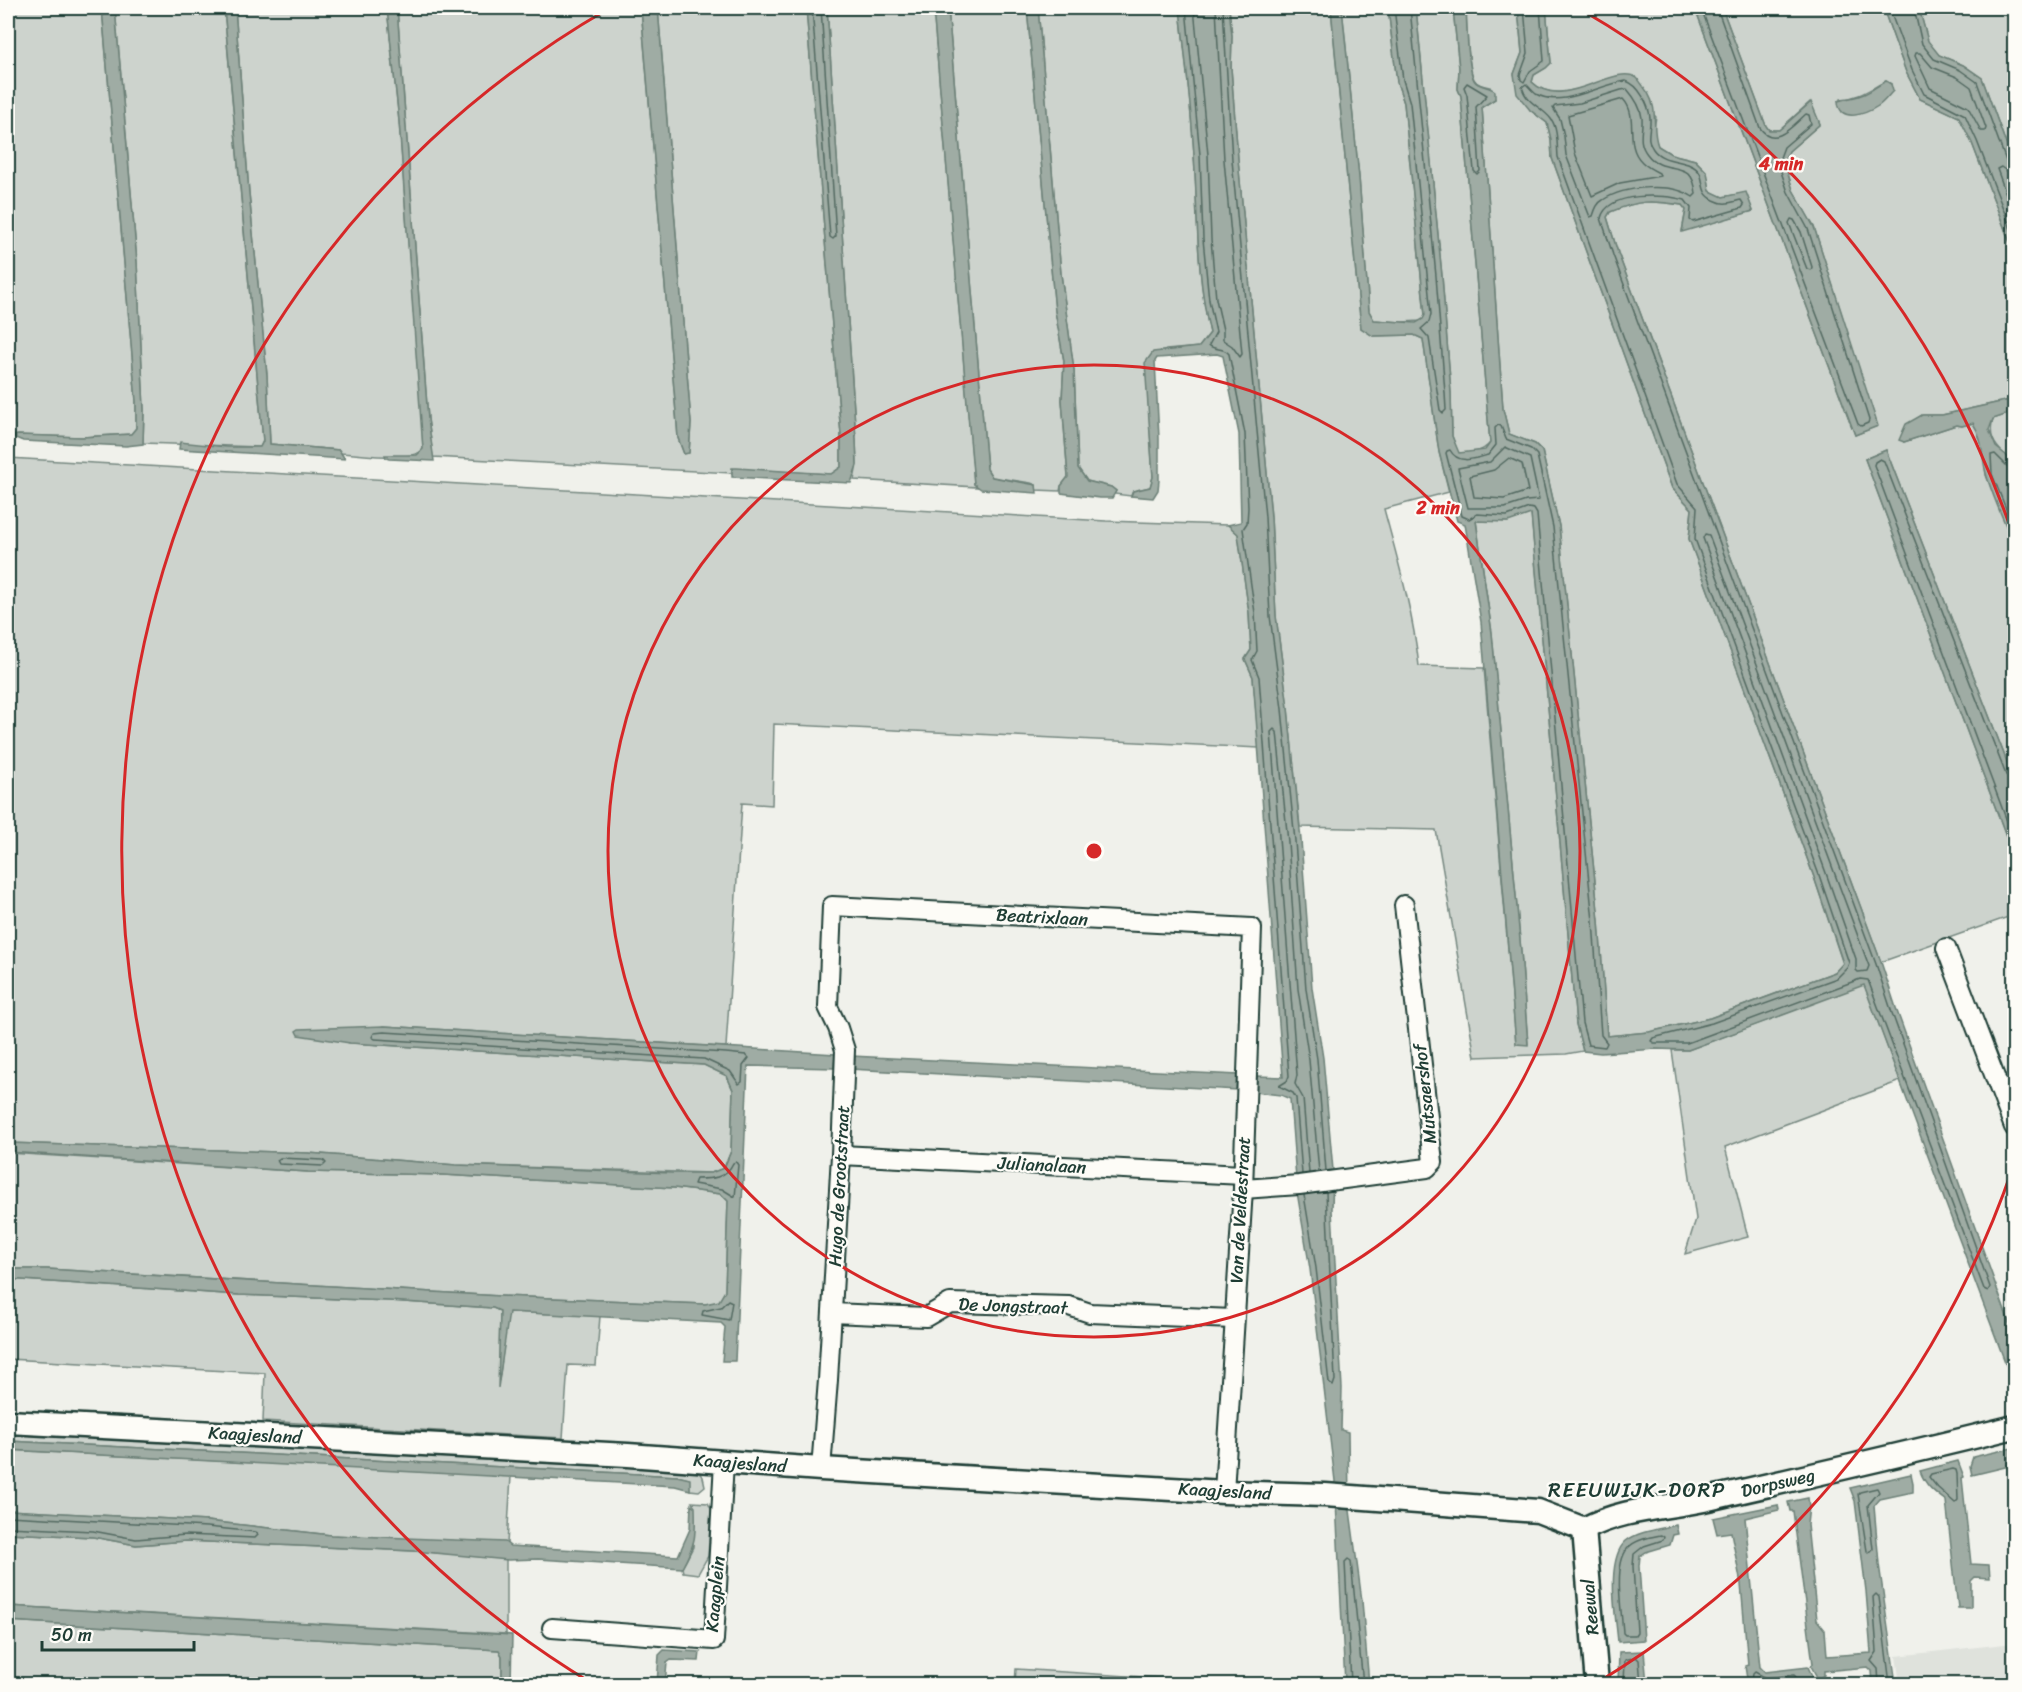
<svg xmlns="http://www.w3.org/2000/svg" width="2022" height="1692" font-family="Sriracha,sans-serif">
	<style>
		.built { fill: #dfe2dc }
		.green { fill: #cdd3cd; stroke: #768880; stroke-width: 1.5; fill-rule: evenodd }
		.water { fill: #9faca4; stroke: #6c8077; stroke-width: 1.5 }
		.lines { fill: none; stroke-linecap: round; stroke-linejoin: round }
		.shore { stroke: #526961; stroke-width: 1.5 }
		.minor-casing { stroke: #1f3d34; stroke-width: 22 }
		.tertiary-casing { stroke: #1f3d34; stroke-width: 27 }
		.minor { stroke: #fdfcf7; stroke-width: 18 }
		.tertiary { stroke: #fdfcf7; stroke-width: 22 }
		.ring { fill: none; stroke: #d62828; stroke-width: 3 }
		.labels { text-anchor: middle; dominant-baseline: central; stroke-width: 4.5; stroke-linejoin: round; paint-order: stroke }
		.street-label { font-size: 18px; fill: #1f3d34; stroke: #fdfcf7 }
		.quarter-label { font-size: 21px; letter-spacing: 1.5px; fill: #1f3d34; stroke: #fdfcf7 }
		.centre { fill: #d62828; stroke: #fdfcf7; stroke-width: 3 }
		.ring-label { font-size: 18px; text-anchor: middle; font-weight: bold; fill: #d62828; stroke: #fdfcf7; stroke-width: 4.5; stroke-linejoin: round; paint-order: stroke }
	</style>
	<rect width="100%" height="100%" fill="#f0f1eb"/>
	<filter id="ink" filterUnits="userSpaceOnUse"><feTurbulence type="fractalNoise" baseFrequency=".0167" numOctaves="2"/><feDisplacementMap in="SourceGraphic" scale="12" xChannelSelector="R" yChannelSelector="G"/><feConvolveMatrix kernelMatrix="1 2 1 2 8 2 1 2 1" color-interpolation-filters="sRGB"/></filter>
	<g filter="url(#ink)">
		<polygon class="built" points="2014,1643 2014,1684 1900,1684 1896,1656"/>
		<g class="green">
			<polygon points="8,8 102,8 136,401 136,428 131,434 82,437 8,435"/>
			<polygon points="115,8 224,8 263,441 260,447 143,443 144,410 137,262"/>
			<path d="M235 8H387L399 121 422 424 423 450C409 462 361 454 341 453L339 450 270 444 267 375 249 193Z"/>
			<polygon points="397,8 641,8 677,424 678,438 684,454 689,453 691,423 658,8 806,8 841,435 841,467 831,474 732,469 732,473 433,457 428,419"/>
			<polygon points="827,8 933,8 973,469 974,484 978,487 854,480 857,465 856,440"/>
			<polygon points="948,8 1027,8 1055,311 1064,361 1062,400 1068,477 1061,486 1060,491 1036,490 1036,485 1031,483 992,477 987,469"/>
			<path d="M1038 8H1180C1185 56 1191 105 1194 155 1198 215 1196 274 1210 333L1199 347 1166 350 1146 363 1153 477 1150 487 1133 491 1131 496 1114 494 1116 491 1111 487 1087 481 1078 468 1074 370 1061 274Z"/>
			<path d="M1229 8H1331L1361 328 1373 336 1414 335 1423 339 1439 452 1449 492 1384 509C1398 561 1413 612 1419 666L1484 668 1516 1043 1528 1044 1521 951 1492 633 1476 520 1507 522 1531 513 1576 1024 1583 1051 1566 1054 1475 1057 1436 830 1300 827 1288 708 1276 616 1271 517 1238 159 1231 68 1232 36Z"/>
			<polygon points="1342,8 1388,8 1397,82 1404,103 1425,315 1424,319 1421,321 1401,322 1374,320 1369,311 1359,177"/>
			<path d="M1416 8H1453L1459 68 1458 89 1461 96 1490 443C1482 453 1470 453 1458 453L1452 436 1451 393 1442 276Z"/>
			<path d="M1466 8H1518L1522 53 1514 74 1530 110 1547 123 1551 139 1552 158 1672 488 1692 509 1689 539 1814 877 1843 964 1835 972 1710 1018 1649 1032 1607 1036 1599 921 1559 526 1542 451 1535 444 1509 434 1503 409 1482 107 1495 99 1490 87C1484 86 1477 85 1474 79 1467 65 1467 24 1466 8Z"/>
			<path d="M1546 8H1695L1855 435 1877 426 1814 227 1793 190 1784 161 1789 151 1820 124 1810 102 1779 130H1769L1766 126 1722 8H1883L1906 72 1920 99 1959 117 1972 143 2014 253V399L1942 415H1922L1912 422 1904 442 1956 425 1962 426 1973 423 1978 431 1983 449 1986 475 2014 543V780L1886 450 1865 459 2014 857V915L1881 962 1618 253 1607 217 1610 212C1640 200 1650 200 1682 205L1686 210 1682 231 1753 211 1746 193 1722 197 1710 191 1707 172 1695 160 1671 154 1658 146 1653 134 1656 117 1618 76C1592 84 1554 104 1532 82L1534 75 1546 68 1551 63ZM1886 81 1891 84C1878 99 1865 123 1842 112L1841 99C1859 98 1870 89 1886 81Z"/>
			<polygon points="1919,8 2014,8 2014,166 1982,78 1963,65 1939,55 1928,42"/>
			<path d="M2014 412V466C2001 449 1986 443 1993 419Z"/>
			<polygon points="8,458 1106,521 1228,525 1238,534 1249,613 1251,650 1245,659 1253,677 1259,748 774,724 772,805 742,803 726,1047 384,1026 350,1043 704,1065 727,1076 733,1090 731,1151 724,1168 711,1173 456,1165 308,1153 8,1143"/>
			<polygon points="1864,984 1900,1081 1725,1147 1748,1237 1685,1254 1696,1219 1672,1050 1688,1050"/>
			<polygon points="8,1153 308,1172 443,1175 674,1188 721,1194 728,1201 725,1291 719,1302 705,1304 500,1296 47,1269 8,1269"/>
			<polygon points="8,1279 239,1295 389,1301 493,1308 500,1311 499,1381 508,1312 600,1316 596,1366 568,1365 563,1438 263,1421 265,1373 8,1359"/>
			<polygon points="8,1431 693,1467 703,1477 705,1486 699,1491 690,1490 689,1479 677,1476 8,1441"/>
			<polygon points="8,1450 511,1476 507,1544 331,1535 207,1521 8,1510"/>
			<polygon points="692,1502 708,1503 711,1509 708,1556 698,1574 683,1572 682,1568 693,1547 694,1505"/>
			<polygon points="8,1533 93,1537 136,1545 186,1541 414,1551 501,1558 506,1559 506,1634 8,1606"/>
			<polygon points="8,1621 499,1650 502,1656 502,1684 8,1684"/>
			<polygon points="1016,1669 1256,1684 1015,1684"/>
		</g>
		<g class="water">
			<polygon points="102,8 115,8 137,262 144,410 143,444 126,446 23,441 13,437 18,435 82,437 131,434 136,428 136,401"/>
			<polygon points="224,8 235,8 249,193 267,375 270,444 339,450 345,459 179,449 180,442 227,447 260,447 263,441"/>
			<polygon points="387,8 397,8 428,419 434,461 389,459 386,458 385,455 417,455 423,449 399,121"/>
			<polygon points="641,8 658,8 691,423 689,453 684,454 678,438 677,424"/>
			<polygon points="806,8 827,8 856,440 857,465 851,483 732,477 732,468 737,468 831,474 841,467 841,435"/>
			<polygon points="933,8 948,8 987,469 992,477 1036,485 1037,493 981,489 974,484"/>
			<polygon points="1027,8 1038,8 1061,274 1074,370 1078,468 1087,481 1111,487 1116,491 1112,498 1100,498 1061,493 1061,486 1068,477 1062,400 1064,361 1055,311"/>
			<path d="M1180 8H1229L1232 36 1231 68 1238 159 1271 517 1276 616 1288 708 1301 840 1312 988 1323 1058 1333 1170 1332 1210 1342 1388 1341 1430 1348 1432 1349 1503 1362 1601 1369 1684H1345L1335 1481 1310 1269 1297 1192 1290 1099 1281 1095 1255 1092 1256 1076 1283 1077 1253 677 1245 659 1251 650 1249 613 1238 534 1228 525 1241 522 1239 434 1223 356 1217 354 1157 358 1155 361 1159 438V480L1158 490 1153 498 1131 496 1133 491 1150 487 1153 477 1145 363 1153 352 1199 347 1210 333C1196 274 1198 215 1194 155 1191 105 1185 56 1180 8Z"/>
			<path d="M1331 8H1342L1359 177 1369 311 1374 320 1416 323 1423 319 1425 315 1404 103 1397 82 1388 8H1416L1442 276 1451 393 1452 436 1459 453 1485 450 1490 443 1461 96 1458 89 1459 68 1453 8H1466C1467 23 1467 68 1474 80 1478 87 1489 86 1495 91V99L1482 107 1503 409 1509 434 1535 444 1542 451 1559 526 1599 921 1607 1036 1649 1032 1710 1018 1835 972 1843 963 1814 877 1689 539 1692 509 1672 488 1552 158 1551 139 1547 123 1530 110 1517 94 1514 74 1522 53 1518 8H1546L1551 63 1546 68 1534 75 1532 82C1563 113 1614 62 1637 78 1640 81 1645 89 1648 93 1659 111 1651 128 1658 146L1671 154 1695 160 1707 172 1710 191 1723 197 1746 192 1753 211 1682 232 1686 210 1682 205C1650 200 1640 200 1610 212L1607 217 1618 253 1881 962 1897 1011 2014 1336V1386L1864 985 1688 1050 1656 1049 1601 1053 1583 1051 1576 1024 1531 514 1508 522 1476 521 1492 633 1521 951 1528 1045 1516 1044 1481 622 1465 524 1457 521 1439 452 1423 339 1414 335 1373 336 1361 328Z"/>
			<polygon points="1695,8 1722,8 1766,126 1769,130 1779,130 1811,102 1820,124 1789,151 1784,162 1793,190 1814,227 1878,426 1855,435"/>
			<polygon points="1883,8 1919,8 1928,41 1939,55 1963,65 1982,78 2014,166 2014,253 1972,143 1959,117 1920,99 1906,72"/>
			<path d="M1886 81 1891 84 1893 91C1888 96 1884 102 1878 106 1866 114 1839 124 1838 101 1846 98 1855 98 1864 94 1872 91 1878 85 1886 81Z"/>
			<path d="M2014 399V412L1993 419 1989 430 1996 447 2006 455 2014 466V543C2004 522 1994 499 1987 477 1981 458 1984 440 1973 423L1962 426 1956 425 1904 442 1899 440 1906 424 1922 415H1942Z"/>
			<polygon points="1886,450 2014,780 2014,857 1865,459"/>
			<polygon points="384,1026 835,1054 834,1068 748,1066 735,1361 722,1361 725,1327 721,1323 509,1312 498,1388 500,1311 493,1308 389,1301 239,1295 8,1279 8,1269 47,1269 500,1296 705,1304 719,1301 725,1291 728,1201 721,1194 674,1188 443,1175 308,1172 8,1152 8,1143 308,1153 456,1165 672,1173 711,1173 724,1168 731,1151 733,1090 727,1076 704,1065 350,1043 298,1035 296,1031 299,1029"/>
			<polygon points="851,1056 1238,1075 1238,1090 850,1069"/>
			<polygon points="8,1441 677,1476 690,1479 690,1490 675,1486 8,1450"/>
			<polygon points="2012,1448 2014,1451 2014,1465 1972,1475 1970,1466 1973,1457"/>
			<path d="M1958 1461 1964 1477 1962 1478 1971 1564 1989 1565 1990 1578 1975 1577 1971 1581V1608H1958L1946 1501C1934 1492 1925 1485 1920 1471Z"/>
			<polygon points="1911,1474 1913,1483 1913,1492 1880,1499 1874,1506 1879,1564 1896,1684 1873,1684 1872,1671 1868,1667 1824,1671 1824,1675 1818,1679 1811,1666 1813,1664 1793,1511 1790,1511 1788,1502 1808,1498 1809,1506 1807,1525 1817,1620 1825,1630 1827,1656 1871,1653 1866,1591 1855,1501 1850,1488"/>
			<path d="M691 1504 695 1507C696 1536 696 1543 682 1568L538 1559 508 1560 414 1551 186 1541 136 1545 93 1537 8 1533V1510L207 1521 331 1535 505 1542 510 1546 678 1556 690 1529Z"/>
			<polygon points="1778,1505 1779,1510 1745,1518 1760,1667 1765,1672 1808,1667 1814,1680 1771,1684 1739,1684 1738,1680 1747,1679 1745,1666 1748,1665 1741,1584 1731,1532 1717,1534 1713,1518"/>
			<path d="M1676 1525 1678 1534 1673 1535 1670 1545 1646 1552 1640 1556 1639 1566 1644 1640 1618 1642C1616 1617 1605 1559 1626 1541 1639 1531 1660 1529 1676 1525Z"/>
			<polygon points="8,1606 512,1635 511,1684 502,1684 502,1656 499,1650 8,1621"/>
			<polygon points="664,1650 700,1652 699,1661 671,1660 667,1663 665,1684 657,1684 659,1655"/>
			<polygon points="1644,1651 1647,1684 1618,1684 1619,1652"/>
		</g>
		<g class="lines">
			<g class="shore">
				<polyline points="812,8 830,237 833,239 836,236 821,8"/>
				<path d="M1186 8 1200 155 1203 239 1209 300 1216 332 1209 345C1214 351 1224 347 1229 354L1245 434 1248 508 1247 523 1243 529 1255 613 1257 651 1252 660 1259 677 1289 1076 1287 1081 1279 1086 1293 1093 1296 1098 1302 1174"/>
				<polyline points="1194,8 1208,155 1211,239 1216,299 1223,330 1223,340 1232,346 1240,357 1242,354 1224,160 1216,8"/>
				<polyline points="1223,8 1232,160 1265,517 1270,616 1282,709 1295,841 1306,989 1317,1059 1326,1171"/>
				<polyline points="1394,8 1403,80 1410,103 1431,314 1429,322 1421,329 1429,338 1440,410 1443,413 1446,410 1445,393 1436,276 1410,8"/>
				<polyline points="1524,8 1528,53 1520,75 1521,80 1524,82 1530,71 1544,61 1540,8"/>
				<path d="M1701 8 1858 424 1861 426 1868 423 1869 420 1808 229 1788 192 1778 163 1784 147 1811 124 1809 115 1806 114C1793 125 1775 149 1760 128L1717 8"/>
				<polyline points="1889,8 1912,70 1924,94 1965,115 1977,141 2014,237"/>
				<polyline points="1914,8 1922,44 1934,59 1960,70 1977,82 2006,161 2010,164 2014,165"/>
				<polygon points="1916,53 1920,53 1932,67 1957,77 1971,87 1986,128 1985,131 1981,131 1968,107 1930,88 1915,56"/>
				<path d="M1626 81C1639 85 1649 105 1650 118 1651 129 1645 139 1653 149 1661 161 1679 160 1690 165 1710 173 1695 191 1714 200 1717 201 1720 203 1723 203 1729 204 1735 201 1741 200L1744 205 1742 208 1693 222 1690 220 1691 208 1685 200C1664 194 1608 191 1601 218L1613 255 1876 964 1892 1013 1990 1287 1988 1291 1984 1289 1868 980 1860 979 1687 1043H1654L1651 1041 1653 1038 1712 1023 1837 978 1847 968 1849 963 1819 875 1695 539 1697 507 1677 484 1558 157C1557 146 1558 128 1551 119 1542 107 1526 103 1522 87L1526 84C1529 87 1533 92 1536 94 1562 109 1600 84 1626 81Z"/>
				<polygon points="1467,83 1487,95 1476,107 1480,171 1477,174 1474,171 1467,95 1464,87"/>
				<path d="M1627 89C1634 97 1641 108 1642 118 1643 131 1637 141 1647 154 1665 178 1693 155 1696 194L1693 197C1672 182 1624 186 1603 200 1597 203 1595 210 1593 216L1590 217 1566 155 1564 136 1560 119 1553 108 1555 106 1580 103 1621 90Z"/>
				<path d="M1623 99C1640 117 1623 144 1642 162 1647 167 1653 170 1659 173L1660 176 1620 183 1592 196 1575 153 1568 115Z"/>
				<polyline points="2014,172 2008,172 2001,167 1997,169 2014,216"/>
				<polygon points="1791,219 1794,220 1801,232 1812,267 1811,270 1807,269 1789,223"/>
				<path d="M1498 425 1501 426 1506 439 1531 449 1537 455 1553 527 1593 921 1601 1035 1607 1043 1605 1047 1588 1045 1582 1023 1537 514 1534 509 1529 508 1507 516 1477 514 1469 519 1462 516 1446 453 1447 451 1450 450C1458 465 1474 459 1488 455L1496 445 1495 428Z"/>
				<polygon points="1505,447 1530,458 1539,500 1526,501 1505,508 1468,508 1458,468 1490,462"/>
				<polygon points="1509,458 1522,464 1528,491 1504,499 1474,497 1470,476 1494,470"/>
				<polyline points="2014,469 2008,467 1995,454 1991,455 1992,474 2014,529"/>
				<polygon points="1705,534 1709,535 1869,966 1867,971 1858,972 1856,970 1856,959 1826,873 1703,538"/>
				<polyline points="2014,779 2010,779 2006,775 1884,461 1880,459 1875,462 1874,465 2014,840"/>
				<polygon points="384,1032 726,1053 746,1055 749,1058 743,1066 742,1082 739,1084 730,1071 704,1059 375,1039 372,1037 374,1033"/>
				<polygon points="280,1158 323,1160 326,1163 323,1166 279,1164 277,1160"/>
				<path d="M736 1162 738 1165 735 1197 722 1189 694 1184 696 1179C711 1179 726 1179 733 1163Z"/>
				<polyline points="1309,1173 1303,1098 1295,1084 1297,1075 1271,732 1274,729 1277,732 1288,842 1298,989 1309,1060 1319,1172"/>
				<polyline points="1304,1195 1316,1268 1329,1383 1333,1386 1335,1380 1326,1192"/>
				<polygon points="728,1300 732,1302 729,1320 702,1315 703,1311 721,1307"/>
				<polygon points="1953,1469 1956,1470 1957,1474 1958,1500 1955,1503 1937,1487 1929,1477 1931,1474"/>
				<polygon points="1877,1488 1879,1492 1868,1505 1873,1549 1869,1553 1867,1551 1858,1494 1860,1492"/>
				<polyline points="8,1516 207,1527 256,1532 258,1535 255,1538 186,1535 136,1539 93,1531 8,1527"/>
				<path d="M1661 1535 1664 1537 1663 1540 1644 1546 1634 1554 1633 1566 1637 1632 1635 1635H1625L1623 1633C1622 1612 1612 1561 1630 1546 1638 1539 1651 1537 1661 1535Z"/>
				<polyline points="1351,1684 1345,1562 1348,1559 1351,1561 1363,1684"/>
				<polyline points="1624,1684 1625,1660 1636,1657 1639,1660 1641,1684"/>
				<polyline points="1748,1684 1752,1681 1753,1674 1755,1672 1766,1678 1794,1675 1796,1677 1795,1684"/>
				<polyline points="1879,1684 1878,1669 1871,1661 1877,1652 1873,1597 1876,1594 1879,1597 1890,1684"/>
			</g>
			<defs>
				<g id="minor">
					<polyline points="1946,948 2014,1127"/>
					<polyline points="841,1155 1243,1175"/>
					<polyline points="1243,1189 1299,1185 1427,1168 1433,1162 1404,905"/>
					<polyline points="832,1313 926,1317 950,1303 1069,1306 1090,1313 1233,1319"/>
					<polyline points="821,1469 828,1380 841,1155 845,1050 838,1028 828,1007 832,906 1252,928 1243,1189 1224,1492"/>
					<polyline points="552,1628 714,1640 724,1462"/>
				</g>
				<g id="tertiary">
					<path d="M8 1422 628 1455 821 1469 1224 1492 1325 1495 1538 1511 1584 1529C1627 1507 1666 1509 1712 1498 1813 1475 1914 1452 2014 1427"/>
					<polyline points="1584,1529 1597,1684"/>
				</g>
			</defs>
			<use href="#minor" class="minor-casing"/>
			<use href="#tertiary" class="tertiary-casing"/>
			<use href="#minor" class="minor"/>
			<use href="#tertiary" class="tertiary"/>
		</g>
	</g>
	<g class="ring">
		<circle cx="1094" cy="851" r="486"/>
		<path d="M2013 1167A972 972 0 0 1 1595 1684M593 1684A972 972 0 0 1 608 9M1580 9A972 972 0 0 1 2013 535"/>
	</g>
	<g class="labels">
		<g class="street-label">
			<text transform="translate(1042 917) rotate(3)">Beatrixlaan</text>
			<text transform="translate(1425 1094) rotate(-96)">Mutsaershof</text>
			<text transform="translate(1042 1165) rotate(3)">Julianalaan</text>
			<text transform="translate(839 1186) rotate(-87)">Hugo de Grootstraat</text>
			<text transform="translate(1240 1210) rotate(-87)">Van de Veldestraat</text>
			<text transform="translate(1013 1306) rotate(2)">De Jongstraat</text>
			<text transform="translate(255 1435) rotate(3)">Kaagjesland</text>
			<text transform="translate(740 1463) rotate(4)">Kaagjesland</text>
			<text transform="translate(1778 1483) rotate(-13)">Dorpsweg</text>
			<text transform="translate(1225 1491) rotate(3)">Kaagjesland</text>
			<text transform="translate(715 1594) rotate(-85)">Kaagplein</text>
			<text transform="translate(1590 1607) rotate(-95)">Reewal</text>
		</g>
		<g class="quarter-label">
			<text x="1637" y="1490">REEUWIJK-DORP</text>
		</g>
	</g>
	<circle cx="1094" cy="851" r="9" class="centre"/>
	<g class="ring-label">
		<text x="1781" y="170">4 min</text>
		<text x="1438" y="514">2 min</text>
	</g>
	<rect width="2022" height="1692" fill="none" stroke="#fdfcf7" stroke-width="30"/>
	<rect x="15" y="15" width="1992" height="1662" fill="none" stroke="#1f3d34" stroke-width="2" filter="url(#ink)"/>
	<path d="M42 1641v9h152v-9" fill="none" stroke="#1f3d34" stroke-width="3"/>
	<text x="51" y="1641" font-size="18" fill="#1f3d34" stroke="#fdfcf7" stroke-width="4.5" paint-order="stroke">50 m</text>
</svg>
